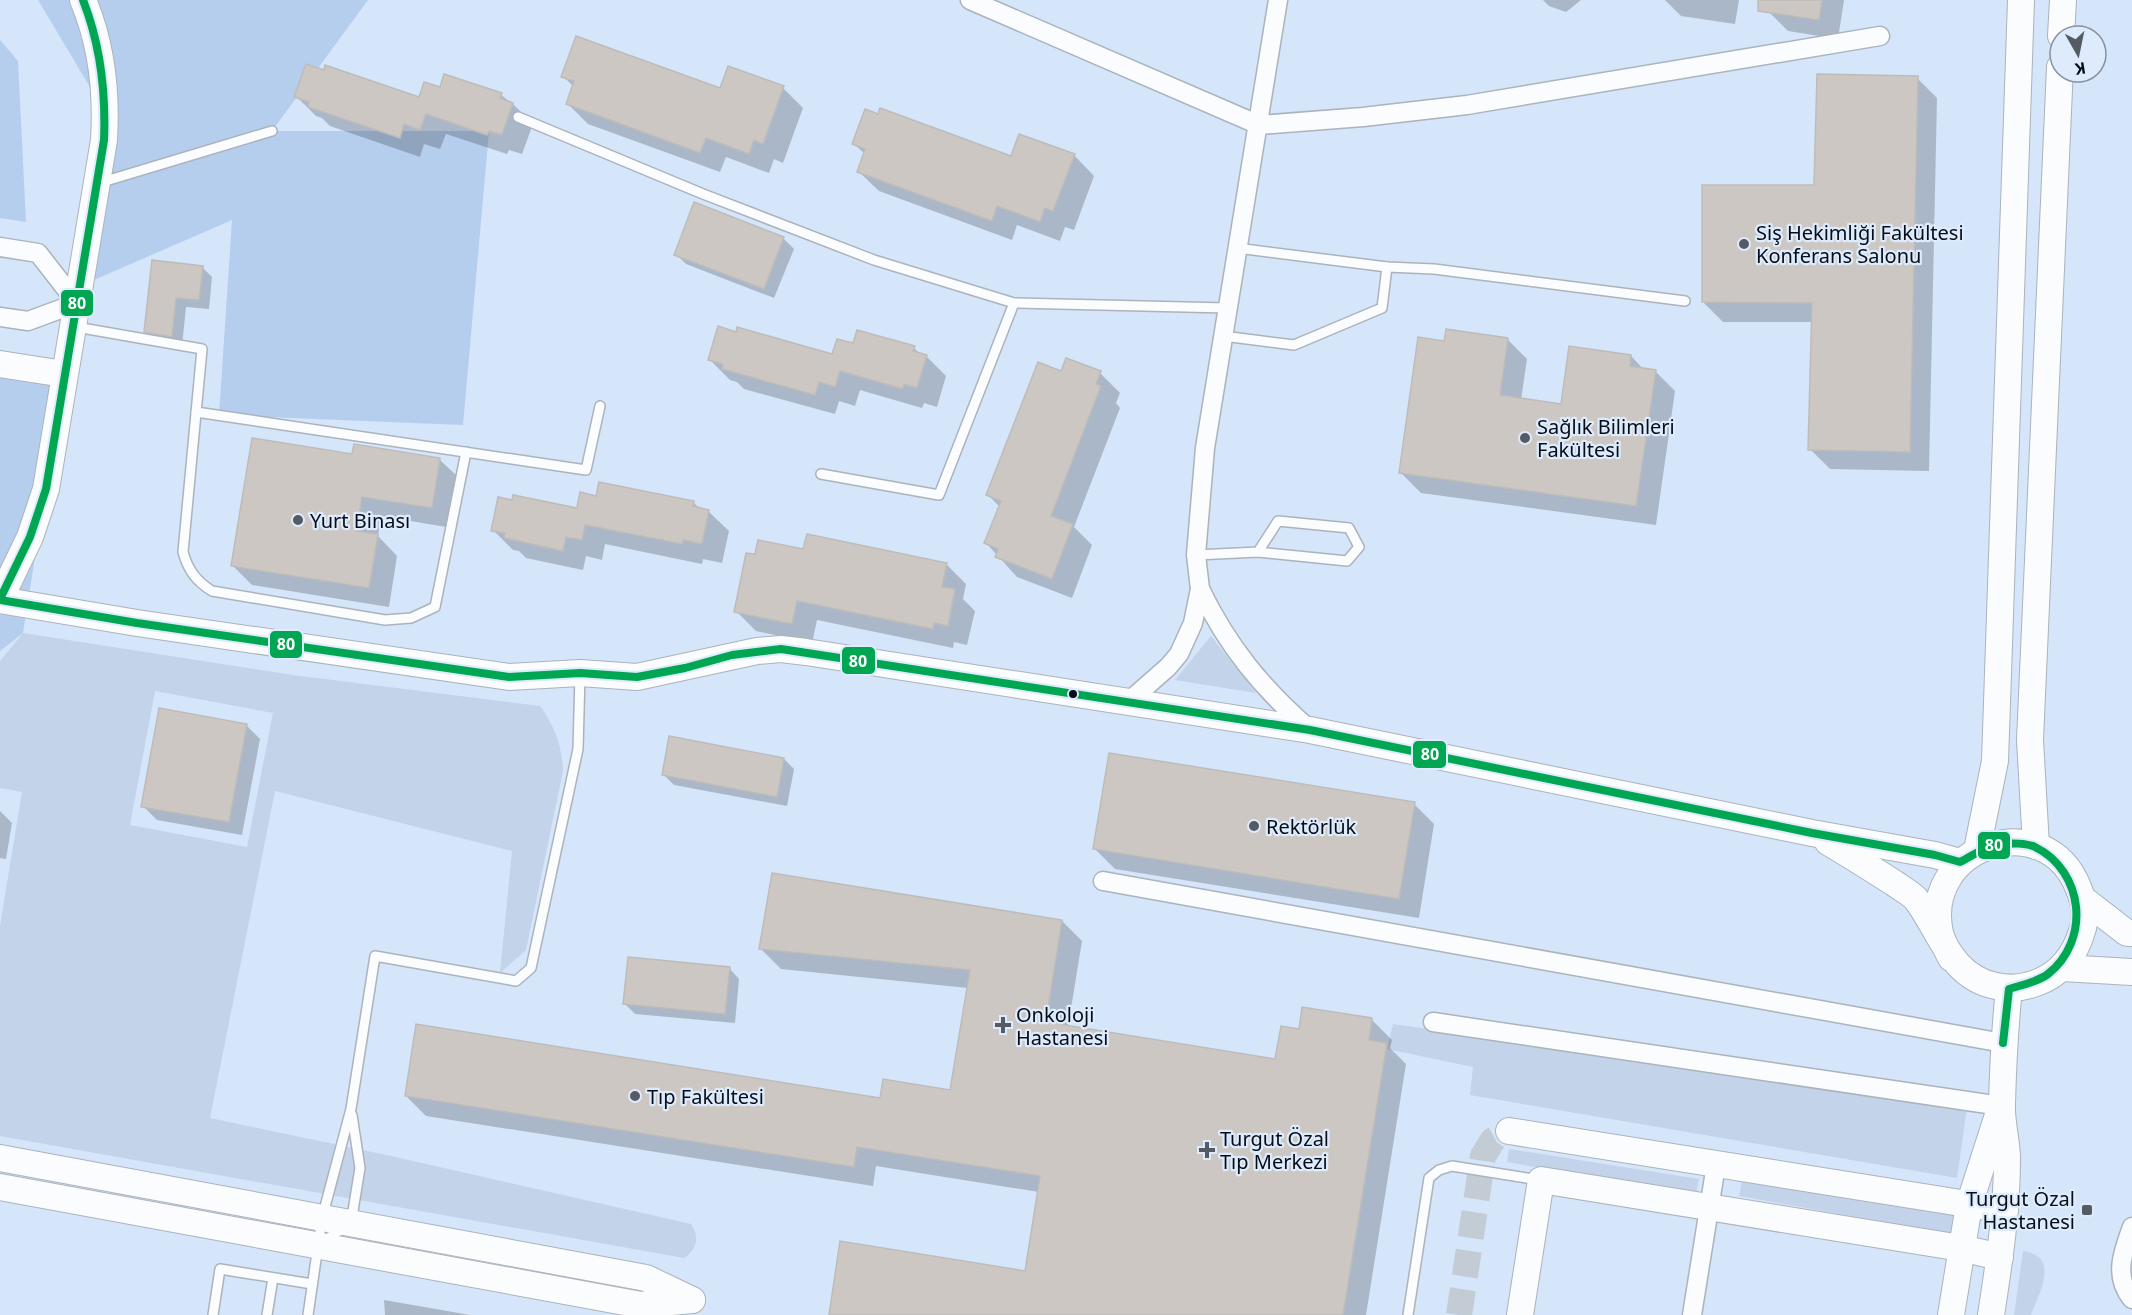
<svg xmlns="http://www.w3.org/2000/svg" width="2132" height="1315" font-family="'Noto Sans',sans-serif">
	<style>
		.built { fill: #d5e5fa; fill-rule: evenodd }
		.green { fill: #c3d3e9; fill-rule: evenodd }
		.forest { fill: #b6ceee }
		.shadow { fill: #0003 }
		.building { fill: #ccc7c3; stroke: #bebcbb; stroke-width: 1.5 }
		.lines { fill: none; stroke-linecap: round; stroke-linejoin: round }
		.secondary-tunnel { stroke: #c3cbd5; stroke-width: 26; stroke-dasharray: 26 13; stroke-linecap: butt }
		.lane-casing { stroke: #abb3bc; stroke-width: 12 }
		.street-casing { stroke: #abb3bc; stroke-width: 21 }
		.secondary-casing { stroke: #abb3bc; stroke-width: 28 }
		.lane { stroke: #fbfcfe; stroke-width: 9 }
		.street { stroke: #fbfcfe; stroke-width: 18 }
		.secondary { stroke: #fbfcfe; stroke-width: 26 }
		.bus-1-casing { stroke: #ddebfd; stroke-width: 12 }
		.bus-1 { stroke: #00a651; stroke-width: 8 }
		.poi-dot { fill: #545b65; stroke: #ddebfd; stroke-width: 2 }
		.bus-dot { fill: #060d17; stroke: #ddebfd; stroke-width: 2 }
		.labels { text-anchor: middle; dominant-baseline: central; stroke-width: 4.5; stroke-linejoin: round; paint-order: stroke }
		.poi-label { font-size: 20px; fill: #060d17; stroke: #ddebfd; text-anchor: start }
		.line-badge { stroke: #ddebfd; stroke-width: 2 }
		.badge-label { font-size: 16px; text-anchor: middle; font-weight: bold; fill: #fff }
	</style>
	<rect width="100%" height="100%" fill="#e4ecf6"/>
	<path class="built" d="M0 0H2132V1315H0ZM2060 36H2096V72H2060Z"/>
	<g class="green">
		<path d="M23 633 293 675 540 706C555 727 562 746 563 771L526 950 500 973 512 851 275 791 210 1118 391 1156 691 1224C700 1237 697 1250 684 1258L0 1136V926L22 792 0 788V661ZM155 691 273 713 247 847 130 825Z"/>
		<polygon points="1211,636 1256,693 1175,680"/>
		<polygon points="1393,1024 1967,1107 1957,1178 1470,1095 1473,1067 1387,1049"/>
		<polygon points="1509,1149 1699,1179 1696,1194 1507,1162"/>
		<polygon points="1743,1177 1963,1216 1959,1235 1739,1196"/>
		<path d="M2023 1251C2061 1257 2039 1292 2031 1315H2014Z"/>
	</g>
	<g class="forest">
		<polygon points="38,0 368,0 272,131 489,131 463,425 219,415 232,220 80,286 106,114"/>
		<polygon points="0,40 18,61 26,222 0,218"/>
		<polygon points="0,367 64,374 23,633 0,651"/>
	</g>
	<g class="shadow">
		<polygon points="1543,0 1581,0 1566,12 1549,6"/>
		<polygon points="1665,0 1739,0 1735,24 1681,16"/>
		<polygon points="1770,0 1844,0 1838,39 1788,31 1768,11"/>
		<polygon points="563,76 721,90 783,88 803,108 783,163 774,159 769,173 726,157 720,172 588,124 568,104 574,87"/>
		<polygon points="1917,78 1937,98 1929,471 1830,469 1810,449 1813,322 1723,322 1703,302"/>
		<polygon points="441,89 501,95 513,104 533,124 522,154 509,150 507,154 446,134 440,149 424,144 420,157 330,126 322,118 316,116 296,96 420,99"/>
		<polygon points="879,116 1012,158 1074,155 1094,176 1074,230 1065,227 1060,241 1017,225 1012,240 879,191 858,171 865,154 854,144"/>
		<polygon points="783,238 794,249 774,298 686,264 676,254"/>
		<polygon points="202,267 212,277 209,309 186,307 182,346 156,342 145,331"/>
		<polygon points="1507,339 1527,359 1521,400 1563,405 1631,356 1644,370 1655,371 1675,391 1656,525 1421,493 1401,473 1445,342"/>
		<polygon points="854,345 914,348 921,355 926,356 946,376 937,407 924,403 922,408 860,390 855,406 839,401 835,414 744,389 737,382 730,380 710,360 833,356"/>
		<polygon points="1062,373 1100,373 1120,393 1116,403 1120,408 1074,527 1092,545 1072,598 1017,577 986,543 1000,507 988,495"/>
		<polygon points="353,456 439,459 460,479 452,528 381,516 378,536 397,556 389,607 252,585 232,565"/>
		<polygon points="598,497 694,503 700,509 708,511 729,531 722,563 703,559 702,564 605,544 602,560 586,556 583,570 526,558 519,551 513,550 493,530 578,510"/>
		<polygon points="804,551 946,564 966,584 963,599 975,611 967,645 954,642 953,648 817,620 812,643 756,631 736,611 757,556"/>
		<polygon points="246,725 260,739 242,835 157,820 143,806"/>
		<polygon points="784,759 794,769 787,806 674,785 664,775"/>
		<polygon points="1414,804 1434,824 1419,918 1115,869 1095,849"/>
		<polygon points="0,811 12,823 6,859 0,858"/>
		<polygon points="1062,921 1082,941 1068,1027 1277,1061 1300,1030 1372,1020 1392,1040 1390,1048 1406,1064 1366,1315 830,1315 1026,1272 1039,1192 876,1166 873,1186 426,1116 406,1096 881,1100 952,1092 968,988 781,969 761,949"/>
		<polygon points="729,968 739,979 735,1023 635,1014 625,1004"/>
		<polygon points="384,1300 470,1315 385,1315"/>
	</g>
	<g class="building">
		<polygon points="1758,0 1822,0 1819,20 1758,11"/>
		<polygon points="576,36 720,88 728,66 784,86 763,144 754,140 749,154 706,138 700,153 566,104 574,81 561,77"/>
		<polygon points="306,64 324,70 325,65 419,97 424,82 440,87 444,74 502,93 500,98 513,103 502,135 489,131 487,135 426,114 420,130 404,124 400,138 308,107 309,102 294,97"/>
		<polygon points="1817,74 1918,76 1910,452 1808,450 1812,303 1702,302 1702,185 1814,185"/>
		<polygon points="880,108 1011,156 1019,134 1075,154 1053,211 1045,208 1040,222 997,206 992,221 857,172 865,149 852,144 865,109 878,114"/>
		<polygon points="694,202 784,237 764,289 674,255"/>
		<polygon points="152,260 203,266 199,300 176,298 172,337 144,332"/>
		<polygon points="718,326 736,332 737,327 832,354 837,339 853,343 857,330 915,346 913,351 927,355 917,388 904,384 903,389 840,371 835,387 819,382 815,395 722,369 723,364 708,360"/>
		<polygon points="1446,329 1508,338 1500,395 1561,404 1569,346 1631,355 1630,366 1656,370 1636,506 1399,473 1418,337 1444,341"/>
		<polygon points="1066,358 1101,371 1096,384 1101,386 1051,516 1073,524 1052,579 995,557 998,549 984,543 1001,501 986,495 1038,362 1061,371"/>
		<polygon points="252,438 352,454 354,444 440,458 432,508 362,497 356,531 378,534 369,588 231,566"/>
		<polygon points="599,482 694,501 693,506 709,510 702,544 683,540 682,544 585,525 582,540 566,537 563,551 504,538 505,533 491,531 498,497 512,500 513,495 577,508 580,492 596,496"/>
		<polygon points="807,534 947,563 942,587 955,589 948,626 934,623 933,629 797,601 792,624 734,612 746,553 755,554 758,540 803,549"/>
		<polygon points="159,708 247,724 229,822 141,807"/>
		<polygon points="669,736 784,758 777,797 662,775"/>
		<polygon points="1109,753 1415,802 1399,899 1093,849"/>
		<polygon points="772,873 1062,920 1046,1022 1275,1059 1281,1026 1299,1029 1302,1007 1372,1018 1369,1040 1387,1043 1343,1315 829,1315 840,1241 1025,1271 1040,1176 857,1147 854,1167 405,1096 416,1024 880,1098 883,1079 950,1090 970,970 759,949"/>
		<polygon points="628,957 730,967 725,1014 623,1004"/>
	</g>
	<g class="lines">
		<polyline class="secondary-tunnel" points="1459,1315 1483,1156 1493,1140 1509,1131"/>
		<defs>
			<g id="lane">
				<polyline points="518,117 703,194 874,260 1014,303 1227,308"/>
				<polyline points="99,183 272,131"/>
				<polyline points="1237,248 1387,267 1434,269 1685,301"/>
				<path d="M76 327 202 349 183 552C188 570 196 581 212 591L385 620 411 618 435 607 466 452"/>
				<polyline points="1223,336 1294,345 1382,308 1387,267"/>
				<polyline points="196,412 586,470 600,406"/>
				<polyline points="821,474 939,495 1014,303"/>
				<polyline points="1196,555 1258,552 1347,561 1359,547 1349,528 1278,521 1258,552"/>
				<polyline points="324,1241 351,1223 360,1168 352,1115"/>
				<polyline points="213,1315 220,1269 312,1284"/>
				<polyline points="267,1315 273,1278"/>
				<polyline points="308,1315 322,1218 351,1109 375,956 516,981 531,968 578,749 580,675"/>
				<polyline points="1408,1315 1429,1178 1439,1170 1452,1166 1539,1180"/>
			</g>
			<g id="street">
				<polyline points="970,0 1259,125 1363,117 1467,105 1880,36"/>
				<polyline points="0,247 38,253 77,303 28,321 0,317"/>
				<path d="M1200 589C1228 647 1262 688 1310 730"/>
				<polyline points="1127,703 1168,667 1179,654 1193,623 1200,589 1196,555 1205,448 1278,0"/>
				<polyline points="1103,881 2003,1043"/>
				<polyline points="1433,1022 2001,1106"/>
				<path d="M2132 1227C2123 1252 2113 1276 2132 1299"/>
				<polyline points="1692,1315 1716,1165"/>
			</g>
			<g id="secondary">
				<polyline points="2061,36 2063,0"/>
				<polyline points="0,364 64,374"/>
				<path d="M0 599 30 537 46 489 104 140C107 91 102 45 83 0"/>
				<polyline points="0,600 137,623 509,677 580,673 637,677 757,651 781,649 806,652 1310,730 1812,833 1935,855 1960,862"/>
				<path d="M1828 842C1850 855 1872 869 1894 883 1901 888 1910 893 1916 899 1941 932 1950 977 1996 986 2010 989 2023 988 2036 983 2061 974 2075 955 2082 931 2087 917 2084 901 2078 887 2045 805 1921 845 1940 933 1942 941 1947 950 1951 958"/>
				<polyline points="2036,846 2030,740 2060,67"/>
				<polyline points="1977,850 1995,761 2021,0"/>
				<polyline points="2083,899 2127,933 2132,933"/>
				<polyline points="2062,968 2132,972"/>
				<polyline points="1509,1131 2005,1210"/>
				<polyline points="0,1158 646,1278 692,1300"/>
				<polyline points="0,1187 641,1305 692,1300"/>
				<polyline points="1520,1315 1541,1180 1961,1248 2000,1257"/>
				<polyline points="1951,1315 1969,1205 1998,1115"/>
				<path d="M1991 1315C1999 1263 2007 1212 2007 1159 2007 1140 2001 1122 2002 1104 2003 1065 2005 1027 2009 989"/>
			</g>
		</defs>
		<use href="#lane" class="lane-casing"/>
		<use href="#street" class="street-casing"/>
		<use href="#secondary" class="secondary-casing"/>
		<use href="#lane" class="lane"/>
		<use href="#street" class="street"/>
		<use href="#secondary" class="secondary"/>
		<defs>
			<g id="bus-1">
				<path d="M0 599 30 537 46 489 104 140C106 91 101 46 83 0"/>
				<path d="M0 600 137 623 509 677 580 673 637 677 685 668 732 655 781 649 1310 730 1812 833 1935 855 1960 862C1972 856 1989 844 2002 844 2011 843 2027 843 2035 847 2084 871 2091 940 2048 974 2038 982 2021 985 2009 989L2003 1043"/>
			</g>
		</defs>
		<use href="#bus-1" class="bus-1-casing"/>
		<use href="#bus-1" class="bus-1"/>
	</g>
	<g class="poi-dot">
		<circle cx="1744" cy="244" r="6"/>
		<circle cx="1525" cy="438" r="6"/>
		<circle cx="298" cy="520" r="6"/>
		<circle cx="1254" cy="826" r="6"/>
		<path d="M1000 1016h6v6h6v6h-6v6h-6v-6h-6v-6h6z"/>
		<circle cx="635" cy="1096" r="6"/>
		<path d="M1204 1141h6v6h6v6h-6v6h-6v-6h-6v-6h6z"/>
		<rect x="2081" y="1204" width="12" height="12" rx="3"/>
	</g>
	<circle class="bus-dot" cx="1073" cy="694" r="5"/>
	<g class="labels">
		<g class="poi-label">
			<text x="1756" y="232">Siş Hekimliği Fakültesi<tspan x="1756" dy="23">Konferans Salonu</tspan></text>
			<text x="1537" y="426">Sağlık Bilimleri<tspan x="1537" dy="23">Fakültesi</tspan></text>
			<text x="310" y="520">Yurt Binası</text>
			<text x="1266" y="826">Rektörlük</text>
			<text x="1016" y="1014">Onkoloji<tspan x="1016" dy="23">Hastanesi</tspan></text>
			<text x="647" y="1096">Tıp Fakültesi</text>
			<text x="1220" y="1138">Turgut Özal<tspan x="1220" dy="23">Tıp Merkezi</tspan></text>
			<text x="2075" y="1198" text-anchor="end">Turgut Özal<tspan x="2075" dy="23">Hastanesi</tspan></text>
		</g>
	</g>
	<g class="line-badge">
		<rect x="60" y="289" width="34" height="28" rx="6" fill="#00a651"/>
		<rect x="269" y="630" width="34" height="29" rx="6" fill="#00a651"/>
		<rect x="841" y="646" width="35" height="29" rx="6" fill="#00a651"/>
		<rect x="1412" y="740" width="35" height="29" rx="6" fill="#00a651"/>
		<rect x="1977" y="831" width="34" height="29" rx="6" fill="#00a651"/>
	</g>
	<g class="badge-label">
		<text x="77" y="309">80</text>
		<text x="286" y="650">80</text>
		<text x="858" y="667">80</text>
		<text x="1430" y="760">80</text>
		<text x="1994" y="851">80</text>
	</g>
	<g transform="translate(2078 54) rotate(171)"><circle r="28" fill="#ddebfd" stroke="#8792a1" stroke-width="1.5"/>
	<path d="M0-4.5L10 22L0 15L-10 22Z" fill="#545b65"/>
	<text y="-9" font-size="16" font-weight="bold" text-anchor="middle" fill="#060d17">K</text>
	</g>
</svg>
